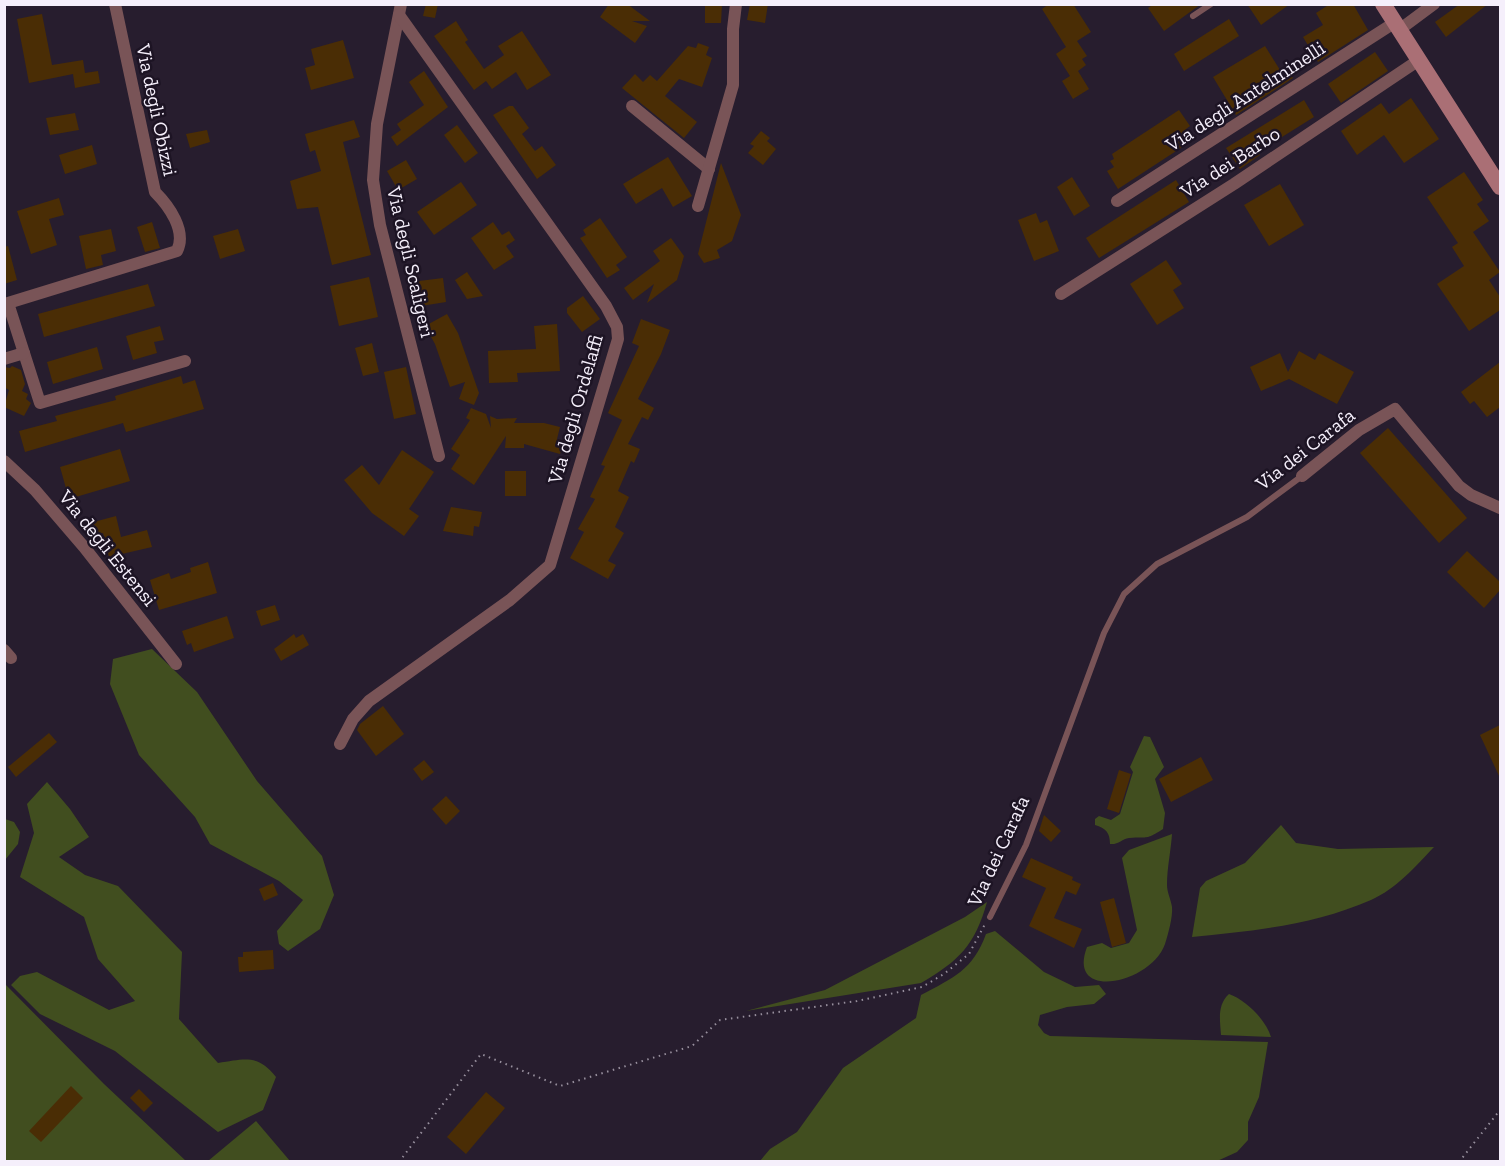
<svg xmlns="http://www.w3.org/2000/svg" width="1505" height="1166" font-family="'Zilla Slab',serif">
	<style>
		.green { fill: #414e1f }
		.building { fill: #4a2d05 }
		.lines { fill: none; stroke-linecap: round; stroke-linejoin: round }
		.path { stroke: #978f9d; stroke-width: 2; stroke-dasharray: 1.5 4.5; stroke-linecap: butt }
		.lane { stroke: #795457; stroke-width: 6 }
		.street { stroke: #795457; stroke-width: 12 }
		.secondary { stroke: #aa6f75; stroke-width: 16 }
		.labels { text-anchor: middle; dominant-baseline: central; stroke-width: 5; stroke-linejoin: round; paint-order: stroke }
		.street-label { font-size: 20px; fill: #f5effb; stroke: #1d1424 }
	</style>
	<rect width="100%" height="100%" fill="#271d2e"/>
	<g class="green">
		<polygon points="152,649 197,692 257,781 322,856 334,895 320,929 288,951 279,944 277,931 303,900 279,881 210,844 195,817 139,755 110,684 113,659"/>
		<path d="M1144 736 1150 737 1164 767 1155 779 1165 813 1163 829C1144 841 1149 836 1129 838 1122 839 1118 845 1110 844 1110 833 1106 828 1095 825V819L1099 816 1111 820 1120 814 1133 772 1130 767Z"/>
		<path d="M47 782 70 809 89 837 59 857 85 875 118 886 182 952 179 1019 218 1063C245 1059 258 1054 276 1077L263 1110 218 1132 115 1051 40 1014 11 985 20 976 37 972 109 1010 135 1001 98 959 84 917 20 877 34 833 27 804Z"/>
		<polygon points="5,819 14,822 20,832 18,844 5,860"/>
		<path d="M1281 825 1296 843 1338 849 1434 847C1416 866 1396 889 1371 900 1314 925 1253 931 1192 937L1200 888 1206 881 1245 863Z"/>
		<path d="M1172 834C1171 850 1167 868 1167 885 1167 892 1171 900 1172 907 1173 917 1168 934 1165 944 1151 984 1066 1002 1087 947L1102 943 1111 948 1129 943 1137 930 1122 858 1129 850Z"/>
		<path d="M987 902C975 945 959 961 921 983L746 1011 825 990 965 917Z"/>
		<path d="M995 931 1044 972 1075 987 1099 985 1106 994 1094 1004 1067 1007 1040 1015 1038 1025 1044 1033 1050 1036 1268 1042 1259 1097 1248 1122V1140L1237 1152 1215 1162 760 1161 770 1149 797 1132 843 1068 916 1018 921 995C953 978 973 970 986 934Z"/>
		<polygon points="5,984 104,1084 186,1161 5,1162"/>
		<path d="M1229 994C1246 1000 1266 1020 1271 1037L1221 1035C1220 1020 1217 1005 1229 994Z"/>
		<polygon points="256,1121 290,1161 208,1161"/>
	</g>
	<g class="building">
		<polygon points="426,4 438,4 435,18 423,16"/>
		<polygon points="609,4 627,4 650,21 632,21 647,26 635,43 600,17"/>
		<polygon points="705,4 722,4 721,23 705,23"/>
		<polygon points="750,4 768,4 765,23 747,20"/>
		<polygon points="1049,4 1073,4 1091,32 1077,41 1087,56 1082,59 1086,65 1078,71 1089,89 1073,99 1062,81 1070,76 1056,54 1066,47 1042,9"/>
		<polygon points="1154,4 1201,4 1164,31 1148,8"/>
		<polygon points="1247,4 1290,4 1261,25"/>
		<polygon points="1330,4 1353,4 1368,30 1318,62 1303,37 1323,25 1316,13"/>
		<polygon points="1460,4 1488,4 1446,37 1435,22"/>
		<polygon points="42,14 52,65 83,60 85,73 98,71 100,83 75,88 73,74 29,83 17,19"/>
		<polygon points="1229,19 1239,36 1184,71 1174,54"/>
		<polygon points="456,21 468,40 465,42 484,69 504,55 498,46 522,31 551,75 527,90 516,72 492,89 486,81 474,90 434,36"/>
		<polygon points="343,40 354,78 311,90 305,68 315,65 311,49"/>
		<polygon points="698,43 709,47 706,55 712,58 702,87 679,79 665,96 697,122 684,138 622,88 635,74 643,82 650,75 657,81 688,46 696,48"/>
		<polygon points="1265,46 1280,70 1286,67 1293,78 1236,115 1213,77"/>
		<polygon points="1375,52 1388,71 1341,103 1328,84"/>
		<polygon points="424,71 448,107 397,146 391,137 401,130 397,124 424,105 409,82"/>
		<polygon points="1411,98 1439,139 1404,163 1384,135 1357,155 1341,131 1381,103 1389,114"/>
		<polygon points="1304,100 1314,117 1258,152 1260,155 1240,169 1226,148"/>
		<polygon points="509,106 513,106 529,128 522,134 535,151 542,146 556,165 537,179 493,115"/>
		<polygon points="1179,110 1190,126 1186,129 1193,140 1118,189 1107,171 1114,167 1110,161 1114,159 1112,154"/>
		<polygon points="75,113 79,130 50,135 46,118"/>
		<polygon points="354,120 360,137 343,142 371,255 332,265 318,207 297,209 290,181 321,171 315,150 310,152 305,134"/>
		<polygon points="457,125 478,153 465,163 444,135"/>
		<polygon points="207,130 210,142 190,148 186,134"/>
		<polygon points="761,131 770,138 767,141 776,149 763,165 748,153 754,146 750,144"/>
		<polygon points="92,145 97,164 65,174 59,155"/>
		<polygon points="668,157 692,196 673,207 662,188 636,204 623,184"/>
		<polygon points="406,160 417,179 398,190 387,171"/>
		<polygon points="721,163 741,215 732,241 717,250 720,258 704,263 698,254"/>
		<polygon points="1464,172 1483,200 1477,204 1489,221 1473,232 1500,272 1489,280 1500,297 1500,310 1469,331 1437,284 1464,266 1452,247 1458,243 1427,197"/>
		<polygon points="1072,177 1090,206 1074,216 1057,187"/>
		<polygon points="1176,180 1189,202 1099,258 1086,238"/>
		<polygon points="461,182 477,205 434,235 417,212"/>
		<polygon points="1280,184 1304,225 1269,246 1244,205"/>
		<polygon points="59,198 64,215 49,219 57,245 31,254 17,211"/>
		<polygon points="1036,213 1040,223 1047,220 1059,251 1034,261 1018,220"/>
		<polygon points="600,218 627,257 616,265 620,270 607,278 580,238 586,235 583,230"/>
		<polygon points="152,222 160,248 145,252 137,227"/>
		<polygon points="493,222 502,235 509,231 515,240 506,246 514,257 494,270 471,238"/>
		<polygon points="111,229 116,251 101,255 103,265 86,269 79,236"/>
		<polygon points="238,229 245,251 220,259 213,236"/>
		<polygon points="671,238 684,256 677,280 647,303 654,284 633,300 624,288 660,261 653,251"/>
		<polygon points="8,246 17,280 4,284 4,247"/>
		<polygon points="1166,260 1182,284 1173,290 1184,308 1157,325 1130,284"/>
		<polygon points="467,272 483,296 467,299 455,280"/>
		<polygon points="369,277 378,317 339,326 330,286"/>
		<polygon points="443,278 446,302 415,307 411,282"/>
		<polygon points="148,284 155,306 44,337 38,314"/>
		<polygon points="583,296 600,319 582,332 567,313 567,308"/>
		<polygon points="447,314 458,333 479,393 474,405 459,399 465,382 450,387 435,344 425,326"/>
		<polygon points="641,319 670,330 661,354 638,399 654,408 648,420 642,417 628,444 640,449 634,463 631,461 618,491 629,497 615,527 624,533 608,561 616,565 608,579 570,558 584,532 578,529 595,499 590,497 605,466 601,465 622,420 608,413 639,346 632,343"/>
		<polygon points="557,324 560,371 517,373 518,382 489,383 488,351 536,349 534,326"/>
		<polygon points="160,326 164,340 154,342 157,353 133,360 126,336"/>
		<polygon points="372,343 379,372 363,376 355,348"/>
		<polygon points="97,347 103,369 53,384 47,362"/>
		<polygon points="1299,351 1315,360 1319,353 1354,372 1337,404 1289,379 1261,391 1250,367 1280,353 1288,372"/>
		<polygon points="1500,362 1500,407 1487,417 1474,401 1470,404 1461,392"/>
		<polygon points="12,366 21,370 25,384 22,391 28,394 26,399 31,403 24,416 4,407 9,390 4,387 4,367 10,368"/>
		<polygon points="406,367 416,414 394,419 384,372"/>
		<polygon points="181,376 183,384 195,380 204,409 126,432 123,423 25,452 19,431 57,421 55,416 116,400 115,396"/>
		<polygon points="471,408 486,414 491,428 490,416 497,419 517,418 514,423 544,423 560,427 557,439 564,441 560,454 524,444 524,448 505,448 506,436 474,485 451,469 460,455 451,449 470,420 466,418"/>
		<polygon points="1388,428 1467,518 1439,543 1360,453"/>
		<polygon points="120,449 130,481 69,499 60,467"/>
		<polygon points="402,450 434,472 409,509 419,516 404,536 372,513 344,480 362,465 379,485"/>
		<rect x="505" y="471" width="21" height="25"/>
		<polygon points="451,507 482,512 479,527 474,526 473,536 443,531"/>
		<polygon points="116,516 121,537 147,530 152,547 109,557 103,533 93,536 90,523"/>
		<polygon points="1467,551 1500,582 1500,590 1484,608 1447,572"/>
		<polygon points="208,562 217,593 159,610 150,580 169,573 171,579 191,572 190,568"/>
		<polygon points="275,605 280,620 261,626 256,611"/>
		<polygon points="227,616 234,638 194,652 191,643 187,645 182,631"/>
		<polygon points="294,634 296,638 303,634 309,645 281,661 274,649"/>
		<polygon points="383,706 404,734 376,756 357,730 360,724"/>
		<polygon points="1500,725 1500,778 1480,735"/>
		<polygon points="49,733 57,742 16,777 8,767"/>
		<polygon points="1201,757 1213,780 1171,802 1159,779"/>
		<polygon points="424,760 434,772 422,781 413,769"/>
		<polygon points="1119,770 1131,774 1119,813 1107,809"/>
		<polygon points="446,796 460,811 446,825 432,809"/>
		<polygon points="1044,815 1061,831 1051,842 1039,831"/>
		<polygon points="1031,858 1073,877 1072,880 1081,884 1076,895 1066,891 1054,918 1082,929 1074,948 1029,926 1046,888 1022,877"/>
		<polygon points="273,883 278,895 264,901 259,889"/>
		<polygon points="1114,898 1126,943 1112,947 1100,902"/>
		<polygon points="273,950 274,969 239,972 238,957 243,957 243,952"/>
		<polygon points="71,1086 83,1098 41,1142 29,1131"/>
		<polygon points="139,1089 153,1103 144,1112 130,1098"/>
		<polygon points="486,1092 505,1108 466,1154 447,1137"/>
	</g>
	<g class="lines">
		<g class="path">
			<polyline points="399,1162 481,1054 560,1086 692,1046 720,1020 857,1001 922,987 944,974 969,954 985,924"/>
			<polyline points="1459,1162 1500,1110"/>
		</g>
		<g class="lane">
			<polyline points="1193,16 1211,4"/>
			<polyline points="990,917 1026,845 1104,633 1124,594 1157,564 1247,517 1302,476"/>
		</g>
		<g class="street">
			<path d="M115 4 155 192C169 206 187 231 177 251L8 303 40 403 185 361"/>
			<polyline points="401,4 377,124 373,180 380,225 439,456"/>
			<polyline points="1399,30 1434,4"/>
			<polyline points="632,106 709,169"/>
			<polyline points="1117,201 1394,23"/>
			<polyline points="698,206 733,85 733,29 736,4"/>
			<polyline points="1061,294 1234,184 1419,60"/>
			<polyline points="4,359 24,353"/>
			<polyline points="4,461 35,490 84,547 176,664"/>
			<polyline points="1302,476 1359,430 1395,409 1459,486 1471,495 1500,508"/>
			<polyline points="4,650 11,658"/>
			<polyline points="340,744 353,719 369,701 510,600 550,565 618,339 617,327 606,306 399,15"/>
		</g>
		<polyline class="secondary" points="1383,4 1500,187"/>
	</g>
	<g class="labels">
		<g class="street-label">
			<text transform="translate(1245 96) rotate(-33)">Via degli Antelminelli</text>
			<text transform="translate(157 110) rotate(78)">Via degli Obizzi</text>
			<text transform="translate(1230 162) rotate(-33)">Via dei Barbo</text>
			<text transform="translate(411 262) rotate(77)">Via degli Scaligeri</text>
			<text transform="translate(575 409) rotate(-74)">Via degli Ordelaffi</text>
			<text transform="translate(1305 449) rotate(-38)">Via dei Carafa</text>
			<text transform="translate(108 548) rotate(51)">Via degli Estensi</text>
			<text transform="translate(998 851) rotate(-65)">Via dei Carafa</text>
		</g>
	</g>
	<rect width="1505" height="1166" fill="none" stroke="#f5effb" stroke-width="12"/>
</svg>
